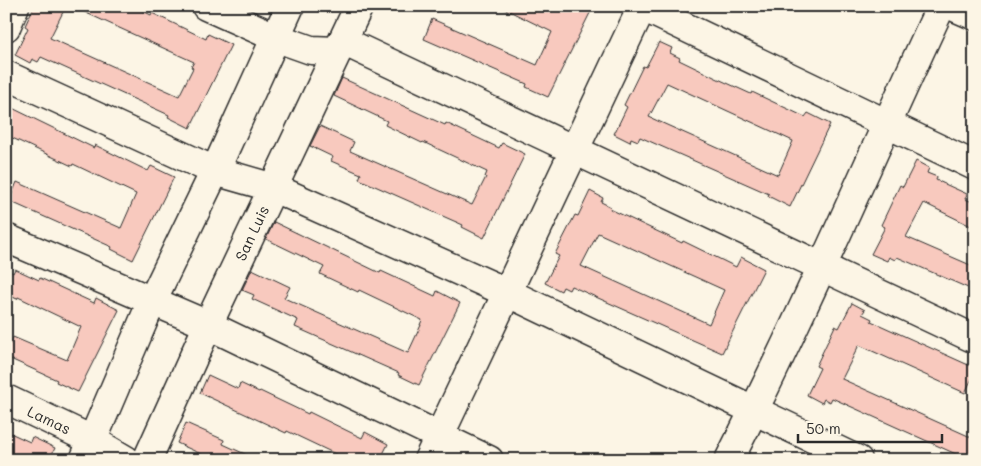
<svg xmlns="http://www.w3.org/2000/svg" width="981" height="466" font-family="Mali,sans-serif">
	<style>
		.building { fill: #f8c9be; stroke: #2b2b2b; fill-rule: evenodd }
		.lines { fill: none; stroke-linecap: round; stroke-linejoin: round }
		.minor-casing { stroke: #2b2b2b; stroke-width: 31 }
		.minor { stroke: #fcf5e5; stroke-width: 28 }
		.labels { text-anchor: middle; dominant-baseline: central; stroke-width: 4; stroke-linejoin: round; paint-order: stroke }
		.street-label { font-size: 15px; fill: #2b2b2b; stroke: #fcf5e5 }
	</style>
	<rect width="100%" height="100%" fill="#fcf5e5"/>
	<filter id="ink" filterUnits="userSpaceOnUse"><feTurbulence type="fractalNoise" baseFrequency=".02" numOctaves="2"/><feDisplacementMap in="SourceGraphic" scale="10" xChannelSelector="R" yChannelSelector="G"/><feConvolveMatrix kernelMatrix="1 2 1 2 8 2 1 2 1" color-interpolation-filters="sRGB"/></filter>
	<g filter="url(#ink)">
		<g class="building">
			<polygon points="34,6 66,6 50,38 179,96 193,68 191,67 194,62 71,6 133,6 151,15 152,13 206,39 208,34 231,45 190,128 168,117 169,115 41,57 38,62 32,59 30,63 15,55 28,28 25,26"/>
			<polygon points="499,6 582,6 591,11 548,97 526,87 527,84 424,39 432,19 537,65 552,32"/>
			<path d="M659 42 672 48 670 53 680 58 679 60 716 78 751 94 752 92 805 117 808 113 830 124 790 207 768 196 769 194 640 137 638 141 631 138 630 142 614 134 627 107 624 105 643 66 646 67ZM667 83 793 141 778 175 649 117Z"/>
			<polygon points="342,78 445,125 446,123 499,148 502,143 525,154 484,238 462,227 463,225 359,179 361,174 331,161 333,157 310,146 320,126 354,142 350,151 472,205 486,177 485,177 487,172 423,142 422,143 385,125 387,121 334,96"/>
			<polygon points="6,105 94,148 95,145 148,171 151,166 174,177 133,260 111,249 112,247 9,201 17,182 121,228 136,194 73,164 72,166 6,135"/>
			<polygon points="916,161 929,168 927,173 937,177 936,180 967,194 965,199 975,203 975,228 924,203 906,237 975,267 975,291 897,257 895,260 889,257 887,261 871,254 885,227 881,225 900,185 903,187"/>
			<path d="M590 191 603 198 601 202 611 207 610 209 682 243 683 241 736 267 741 257 764 269 722 353 571 286 569 290 563 287 561 291 545 283 559 256 555 254 575 215 578 216ZM598 233 724 290 709 324 581 266Z"/>
			<polygon points="274,222 380,273 381,271 435,296 437,291 460,303 419,385 398,375 399,373 295,327 298,320 252,299 254,295 242,290 252,269 290,287 284,298 408,353 421,325 420,325 422,320 359,290 358,292 320,274 324,267 266,239"/>
			<polygon points="6,269 13,273 15,269 39,280 40,278 94,303 96,298 119,310 78,392 56,382 57,380 6,357 6,353 13,337 67,360 81,327 18,297 17,299 6,294"/>
			<polygon points="852,303 865,310 862,314 872,319 871,321 975,368 975,372 965,393 859,345 842,379 975,439 975,460 969,460 832,398 830,402 824,399 822,403 807,395 820,368 816,366 835,326 839,328"/>
			<polygon points="208,375 238,389 240,383 259,392 260,391 308,414 309,412 362,438 365,432 388,444 380,460 348,460 287,431 286,433 200,393"/>
			<polygon points="186,423 224,440 223,444 258,460 201,460 203,455 177,443"/>
			<polygon points="6,431 30,442 32,437 55,448 49,460 6,460"/>
		</g>
		<g class="lines">
			<defs>
				<g id="minor">
					<polyline points="206,6 277,38 311,50 338,51"/>
					<polyline points="641,6 975,166"/>
					<polyline points="952,6 975,16"/>
					<polyline points="6,27 15,6"/>
					<polyline points="343,41 975,339"/>
					<polyline points="6,75 215,171 274,188 506,292 858,460"/>
					<polyline points="6,238 208,325 489,460"/>
					<path id="s1" d="M6 399 92 440 126 460"/>
					<polyline points="84,460 152,301 215,171 290,6"/>
					<path id="s2" d="M147 460 208 325 359 6"/>
					<polyline points="428,460 642,7"/>
					<path d="M729 460C805 311 870 158 941 6"/>
				</g>
			</defs>
			<use href="#minor" class="minor-casing"/>
			<use href="#minor" class="minor"/>
		</g>
	</g>
	<g class="labels">
		<g class="street-label">
			<text stroke="none"><textPath href="#s2" startOffset="250">San Luis</textPath></text>
			<text stroke="none"><textPath href="#s1" startOffset="48">Lamas</textPath></text>
		</g>
	</g>
	<rect width="981" height="466" fill="none" stroke="#fcf5e5" stroke-width="25"/>
	<rect x="12" y="12" width="956" height="441" fill="none" stroke="#2b2b2b" stroke-width="2" filter="url(#ink)"/>
	<path d="M798 434v8h144v-8" fill="none" stroke="#2b2b2b" stroke-width="2.5"/>
	<text x="806" y="434" font-size="15" fill="#2b2b2b" stroke="#fcf5e5" stroke-width="4" paint-order="stroke">50 m</text>
</svg>
